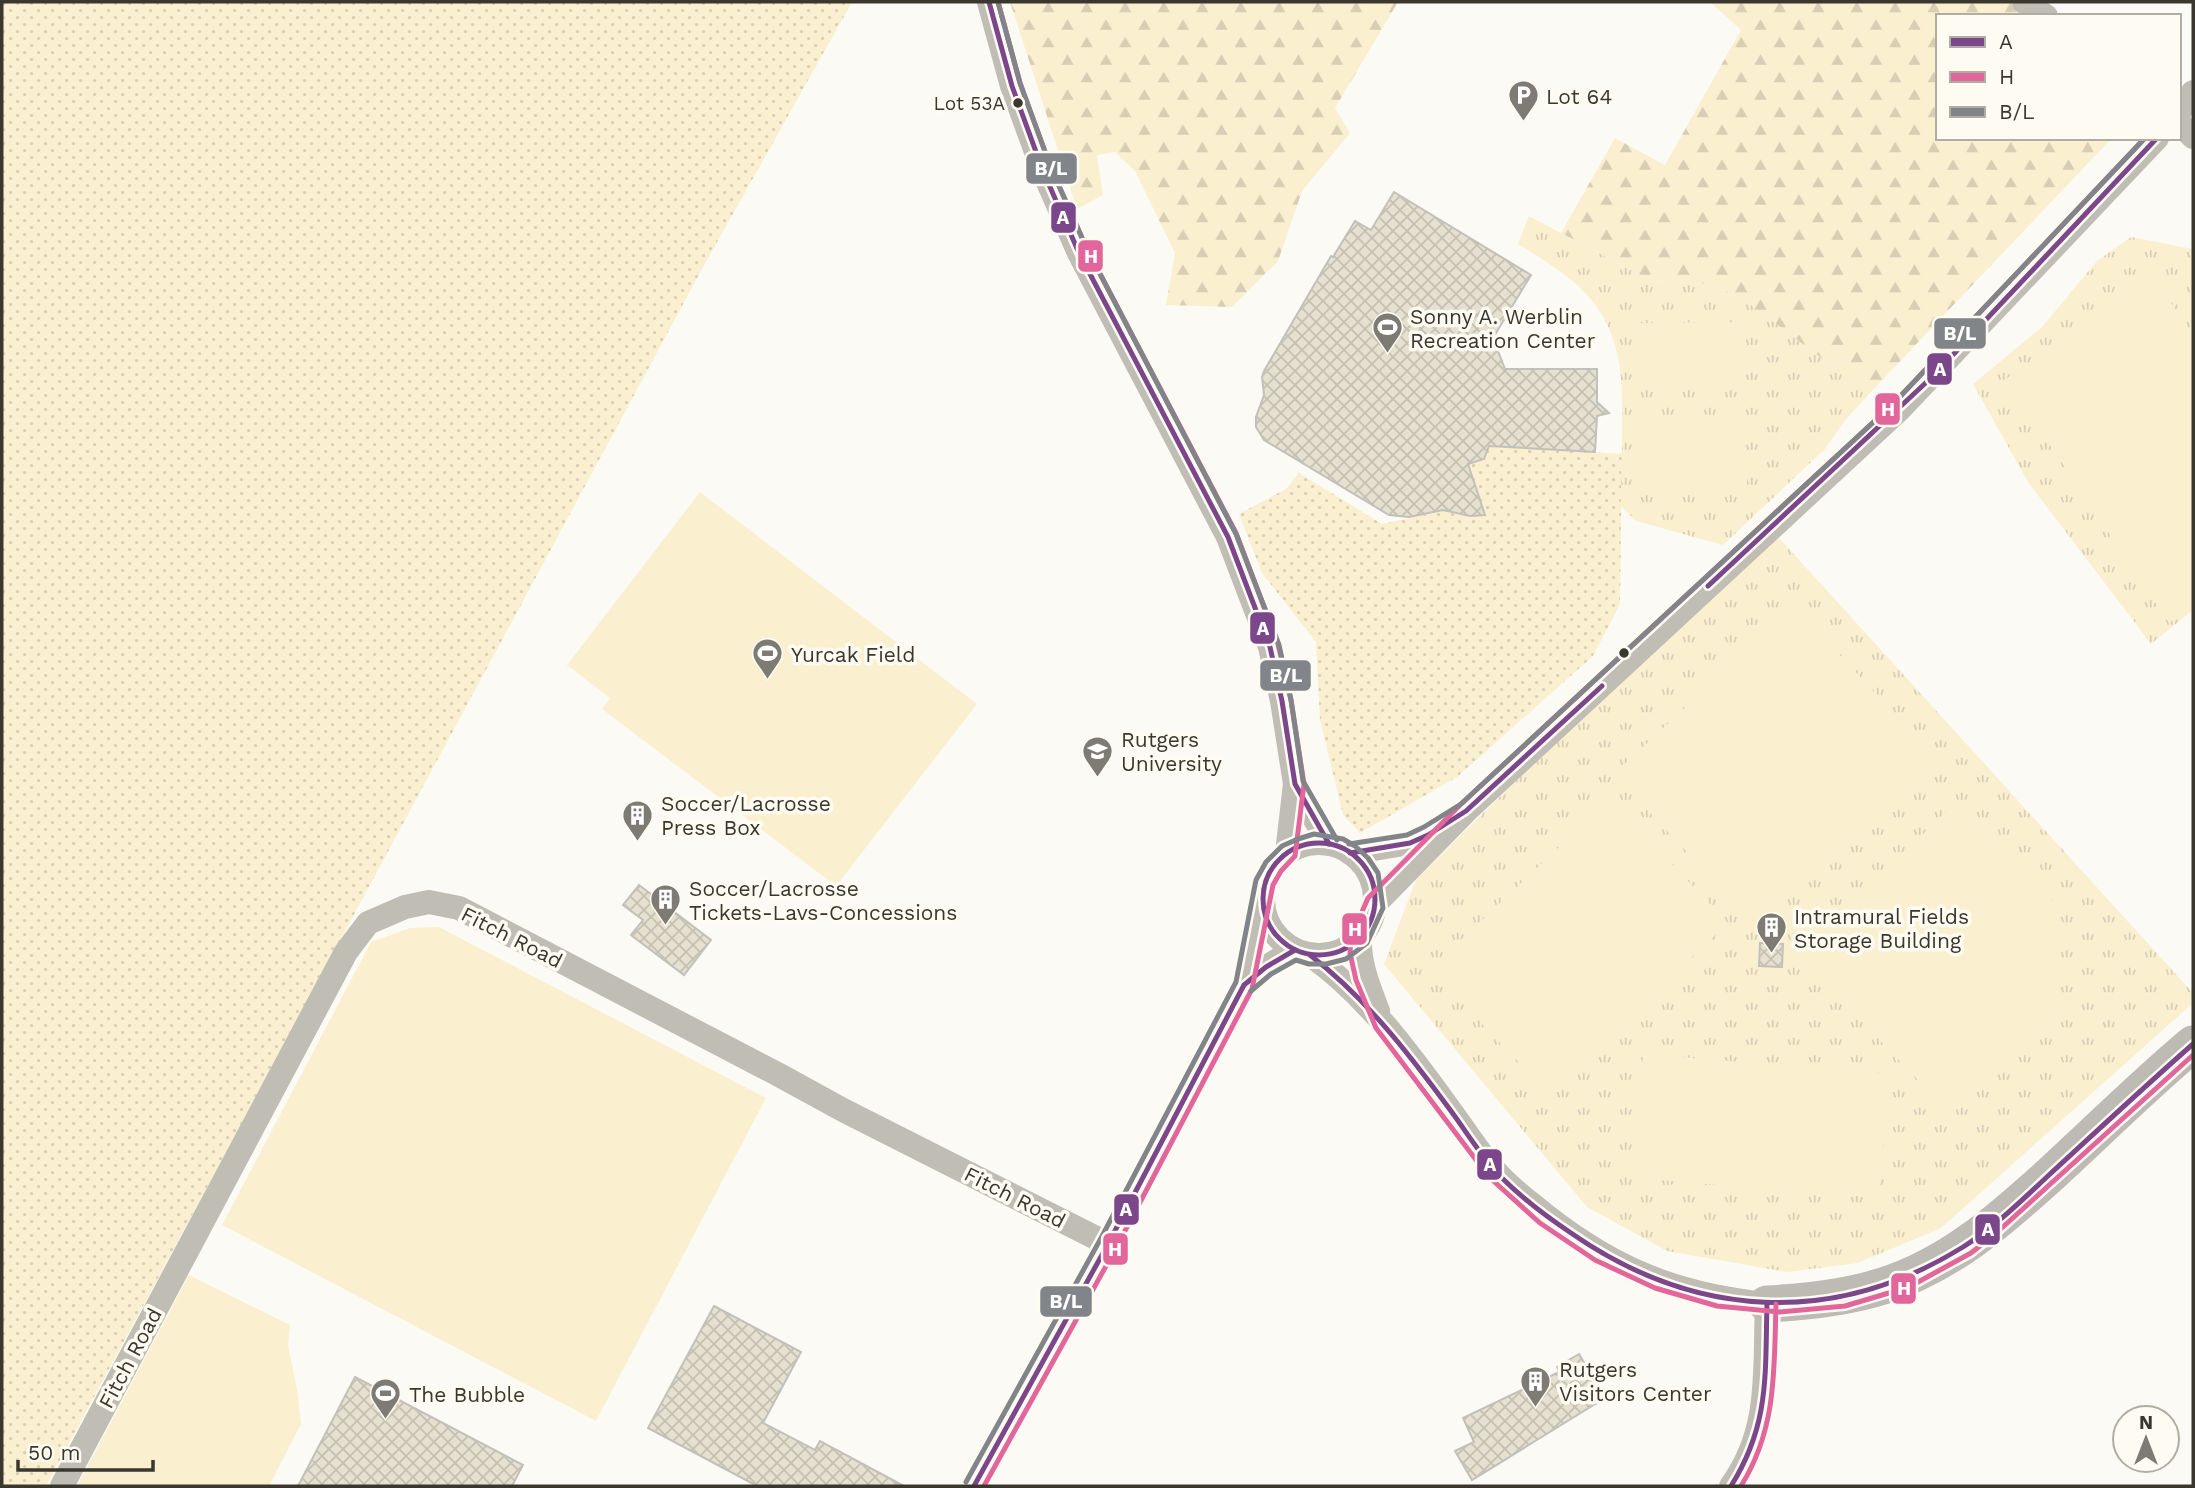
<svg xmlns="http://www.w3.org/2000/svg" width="2195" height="1488" font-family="'Work Sans',sans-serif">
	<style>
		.grass { fill: url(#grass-dots) }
		.forest { fill: url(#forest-firs) }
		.park { fill: url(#park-tufts) }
		.pitch { fill: #faf0d0 }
		.building { fill: url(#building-cross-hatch); stroke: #c2c0ba; stroke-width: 2 }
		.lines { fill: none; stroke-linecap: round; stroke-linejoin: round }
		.minor { stroke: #c0bdb4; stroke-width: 24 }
		.highway { stroke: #bebbb4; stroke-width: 37 }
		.bus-1-casing { stroke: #fefbf2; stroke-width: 10 }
		.bus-2-casing { stroke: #fefbf2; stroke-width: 10 }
		.bus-3-casing { stroke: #fefbf2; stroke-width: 10 }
		.bus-1 { stroke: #7b478a; stroke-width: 5 }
		.bus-2 { stroke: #e2669b; stroke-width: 5 }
		.bus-3 { stroke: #818489; stroke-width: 5 }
		.bus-dot { fill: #3a372e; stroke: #fefbf2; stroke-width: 2.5 }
		.labels { text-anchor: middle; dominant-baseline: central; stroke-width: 7; stroke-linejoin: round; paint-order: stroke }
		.bus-label { font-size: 19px; fill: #3a372e; stroke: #fefbf2; text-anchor: end }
		.poi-label { font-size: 21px; fill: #3a372e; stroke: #fefbf2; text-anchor: start }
		.street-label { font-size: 21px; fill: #3a372e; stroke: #fefbf2 }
		.line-badge { stroke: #fefbf2; stroke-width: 2.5 }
		.badge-label { font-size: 19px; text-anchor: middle; font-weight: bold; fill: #fff }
	</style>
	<defs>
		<pattern id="grass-dots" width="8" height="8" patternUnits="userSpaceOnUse" patternTransform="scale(1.75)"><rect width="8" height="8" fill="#faf0d0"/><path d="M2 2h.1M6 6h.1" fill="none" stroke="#d7ceb3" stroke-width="1.8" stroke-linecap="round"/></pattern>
		<pattern id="forest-firs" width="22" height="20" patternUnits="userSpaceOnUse" patternTransform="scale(1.75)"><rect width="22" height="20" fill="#faf0d0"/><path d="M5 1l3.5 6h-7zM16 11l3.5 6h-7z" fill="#d7ceb3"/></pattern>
		<pattern id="park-tufts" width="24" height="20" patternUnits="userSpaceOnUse" patternTransform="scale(1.75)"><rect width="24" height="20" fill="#faf0d0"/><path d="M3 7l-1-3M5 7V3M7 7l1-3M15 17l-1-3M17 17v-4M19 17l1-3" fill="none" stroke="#d7ceb3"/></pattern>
		<pattern id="building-cross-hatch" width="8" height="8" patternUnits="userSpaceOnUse" patternTransform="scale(1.75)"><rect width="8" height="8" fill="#e5e0cf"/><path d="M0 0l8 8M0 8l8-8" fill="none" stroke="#c5c1b2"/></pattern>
	</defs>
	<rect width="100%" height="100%" fill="#fbfaf5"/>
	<g class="grass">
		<polygon points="2,2 852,2 702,269 46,1486 2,1486"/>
		<polygon points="1494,432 1510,447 1622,454 1620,604 1593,656 1457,777 1360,833 1343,815 1320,720 1316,642 1262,573 1239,514 1286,489 1299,473 1382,524 1447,510 1465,515 1485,514 1466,460"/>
	</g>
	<g class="forest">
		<polygon points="1010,2 1398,2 1335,108 1350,133 1302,191 1278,261 1232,307 1166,305 1175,253 1135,171 1115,152 1097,155 1103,195 1077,209"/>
		<polygon points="1710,2 2009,2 2034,16 1938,16 1938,138 2112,138 1869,394 1743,299 1710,284 1651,281 1561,233 1615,138 1665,165 1741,30"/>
	</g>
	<g class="park">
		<path d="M1529 216 1651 281 1710 284 1743 299 1869 394 1847 418 1824 450 1723 545 1636 521 1621 506C1621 481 1622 456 1622 431 1623 382 1623 334 1587 295 1568 274 1542 259 1518 244Z"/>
		<polygon points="2131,237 2193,249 2193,610 2151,644 2028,482 1973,384 2042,327 2097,261"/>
		<polygon points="1770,528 2193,993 2193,1003 1941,1228 1858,1263 1787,1272 1667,1251 1587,1207 1384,964 1416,880"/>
	</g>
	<g class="pitch">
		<polygon points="2156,280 2193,336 2193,607 2169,623 2006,379"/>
		<polygon points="1744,322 1745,384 1640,385 1639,323"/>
		<polygon points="1746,421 1747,489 1638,491 1637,423"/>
		<polygon points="700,492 977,704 836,886 602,709 610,698 567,665"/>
		<polygon points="1794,606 1935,757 1755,925 1614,774"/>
		<polygon points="1610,799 1728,923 1548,1093 1430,969"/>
		<polygon points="1959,799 2053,902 2052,1017 1948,1111 1810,968 1806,961 1804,954 1813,941"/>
		<polygon points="439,927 766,1098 596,1421 222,1225 371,942 410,928"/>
		<polygon points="1643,1054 1889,1074 1879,1198 1633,1178"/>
		<polygon points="189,1275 290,1325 288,1345 297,1389 301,1424 269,1486 77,1486"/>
	</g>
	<g class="building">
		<polygon points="1394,192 1531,275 1493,338 1505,369 1597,369 1597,402 1609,413 1597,416 1595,452 1489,446 1484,459 1468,464 1485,515 1470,516 1443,510 1409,517 1389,515 1264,440 1256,427 1256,417 1264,395 1262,377 1264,371 1331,256 1333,257 1355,221 1371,230"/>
		<polygon points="639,885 711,940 684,975 631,935 643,920 623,905"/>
		<polygon points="1760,943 1783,944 1782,967 1759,966"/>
		<polygon points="714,1306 801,1352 763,1423 815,1450 820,1441 904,1486 757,1486 648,1428"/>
		<polygon points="1579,1354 1605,1398 1472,1480 1455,1451 1474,1442 1463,1418 1559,1372 1557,1367"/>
		<polygon points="355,1377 523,1465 512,1486 298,1486"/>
	</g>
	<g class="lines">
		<g class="minor">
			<polyline points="989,2 1012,86 1043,171 1079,253 1228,537 1270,647 1282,701 1295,784 1287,853"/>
			<polyline points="2024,2 2046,16"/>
			<polyline points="2179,112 2193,92"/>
			<polyline points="2179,123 2193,137"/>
			<polyline points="1295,784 1329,844"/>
			<circle cx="1319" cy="899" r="56"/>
			<polyline points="1350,853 1410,843 1442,826"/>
			<polyline points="1375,904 1466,811 1899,410 2157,138"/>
			<path d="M1360 938C1359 964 1369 987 1378 1011"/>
			<path d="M1310 955C1370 997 1415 1062 1458 1121 1470 1138 1482 1156 1496 1172 1510 1188 1528 1201 1544 1214 1615 1270 1678 1295 1767 1304 1764 1370 1772 1430 1731 1486"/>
			<polyline points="1244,985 1266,967 1295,950"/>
			<polyline points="62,1486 346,952 368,923 405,907 429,902 459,908 781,1076 843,1110 1108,1244"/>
			<polyline points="974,1486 1108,1244 1244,985 1262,900"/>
		</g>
		<path class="highway" d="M1767 1304C1807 1302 1845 1298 1883 1286 1950 1265 2000 1220 2051 1174 2098 1131 2144 1085 2193 1044"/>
		<defs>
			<g id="bus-1">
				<polyline points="989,2 1012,86 1043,171 1079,253 1228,537 1270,647 1282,701 1295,784 1329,844"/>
				<polyline points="1708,586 1932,377 2157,138"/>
				<circle cx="1319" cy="899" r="56"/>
				<polyline points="1350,853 1410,843 1428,835 1466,811 1602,686"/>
				<path d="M1310 955C1367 999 1409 1054 1451 1111 1468 1134 1482 1158 1502 1178 1523 1199 1547 1217 1571 1233 1695 1319 1834 1327 1963 1247 1995 1227 2022 1200 2049 1175 2097 1131 2144 1087 2193 1044"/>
				<polyline points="974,1486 1108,1244 1244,985 1266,967 1295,950"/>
				<path d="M1731 1486C1770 1424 1765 1374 1767 1304"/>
			</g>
			<g id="bus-2">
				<polyline points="2145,138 1893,404 1460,805 1368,898 1351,937 1350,953 1356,980 1376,1028 1489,1177 1540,1223 1595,1260 1655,1288 1717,1306 1780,1312 1845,1306 1909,1287 1971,1253 1994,1235 2193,1055"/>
				<polyline points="984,1486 1116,1248 1252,989 1273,885 1281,871 1295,856 1304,784 1291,700 1278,644 1236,533 1087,249 1051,168 1020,83 998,2"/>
				<path d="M1741 1486C1777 1428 1774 1370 1776 1304"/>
			</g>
			<g id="bus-3">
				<polyline points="998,2 1020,83 1051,168 1087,249 1236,534 1279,645 1291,700 1303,781 1337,840"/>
				<polyline points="1349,844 1407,835 1424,827 1461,804 1893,404 2145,138"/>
				<polyline points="966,1482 1100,1240 1236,982 1256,880 1266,862 1282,846 1298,839 1314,834 1343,839 1355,846 1368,858 1378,873 1383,908 1367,943 1346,959 1326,964 1309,964 1296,960 1271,974 1251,991"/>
			</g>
		</defs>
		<use href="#bus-1" class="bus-1-casing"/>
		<use href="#bus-2" class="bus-2-casing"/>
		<use href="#bus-3" class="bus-3-casing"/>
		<use href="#bus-1" class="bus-1"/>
		<use href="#bus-2" class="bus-2"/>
		<use href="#bus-3" class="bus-3"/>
	</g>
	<defs>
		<symbol id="parking-pin" viewBox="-11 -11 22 30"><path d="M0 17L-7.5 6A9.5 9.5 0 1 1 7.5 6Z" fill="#7e7b74" stroke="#fefbf2"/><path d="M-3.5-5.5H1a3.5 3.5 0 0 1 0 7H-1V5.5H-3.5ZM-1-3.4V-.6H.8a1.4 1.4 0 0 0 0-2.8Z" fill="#fff"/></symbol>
		<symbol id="stadium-pin" viewBox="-11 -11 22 30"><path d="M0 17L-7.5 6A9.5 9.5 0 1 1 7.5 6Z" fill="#7e7b74" stroke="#fefbf2"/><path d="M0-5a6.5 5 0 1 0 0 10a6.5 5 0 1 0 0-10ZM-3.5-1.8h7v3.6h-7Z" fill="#fff"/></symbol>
		<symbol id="university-pin" viewBox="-11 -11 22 30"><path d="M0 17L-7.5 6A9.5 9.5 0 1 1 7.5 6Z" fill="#7e7b74" stroke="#fefbf2"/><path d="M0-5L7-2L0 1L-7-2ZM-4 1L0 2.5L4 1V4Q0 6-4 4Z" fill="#fff"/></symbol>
		<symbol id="building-pin" viewBox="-11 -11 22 30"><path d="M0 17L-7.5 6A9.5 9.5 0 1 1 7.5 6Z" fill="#7e7b74" stroke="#fefbf2"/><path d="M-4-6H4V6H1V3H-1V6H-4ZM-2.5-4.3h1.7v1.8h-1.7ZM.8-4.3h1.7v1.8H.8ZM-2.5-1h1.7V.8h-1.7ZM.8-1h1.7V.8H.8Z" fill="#fff"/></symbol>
	</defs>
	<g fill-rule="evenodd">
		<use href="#parking-pin" x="1506" y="78" width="35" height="47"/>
		<use href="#stadium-pin" x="1370" y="310" width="35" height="47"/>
		<use href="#stadium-pin" x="750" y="636" width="35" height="47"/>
		<use href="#university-pin" x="1080" y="734" width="35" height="47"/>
		<use href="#building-pin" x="620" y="798" width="35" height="47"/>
		<use href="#building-pin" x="648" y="882" width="35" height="47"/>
		<use href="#building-pin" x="1754" y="910" width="35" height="47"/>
		<use href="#building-pin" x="1518" y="1364" width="35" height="47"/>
		<use href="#stadium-pin" x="368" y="1376" width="35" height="47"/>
	</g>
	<g class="bus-dot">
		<circle cx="1018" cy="103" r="6"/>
		<circle cx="1624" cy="653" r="6"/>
	</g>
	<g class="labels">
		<g class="bus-label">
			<text x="1005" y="103">Lot 53A</text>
		</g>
		<g class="poi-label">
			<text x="1546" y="96">Lot 64</text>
			<text x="1410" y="316">Sonny A. Werblin<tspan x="1410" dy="24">Recreation Center</tspan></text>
			<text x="791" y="654">Yurcak Field</text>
			<text x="1121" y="739">Rutgers<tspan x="1121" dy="24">University</tspan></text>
			<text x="661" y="803">Soccer/Lacrosse<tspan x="661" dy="24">Press Box</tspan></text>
			<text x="689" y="888">Soccer/Lacrosse<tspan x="689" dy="24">Tickets-Lavs-Concessions</tspan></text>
			<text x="1794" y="916">Intramural Fields<tspan x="1794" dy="24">Storage Building</tspan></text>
			<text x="1559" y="1369">Rutgers<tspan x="1559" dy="24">Visitors Center</tspan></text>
			<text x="409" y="1394">The Bubble</text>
		</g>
		<g class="street-label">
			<text transform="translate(512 937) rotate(27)">Fitch Road</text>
			<text transform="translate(1015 1197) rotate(27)">Fitch Road</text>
			<text transform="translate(130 1358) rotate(-62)">Fitch Road</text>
		</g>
	</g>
	<g class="line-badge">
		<rect x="1025" y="152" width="53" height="33" rx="7" fill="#818489"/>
		<rect x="1050" y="201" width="27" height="33" rx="7" fill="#7b478a"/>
		<rect x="1077" y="239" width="27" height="34" rx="7" fill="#e2669b"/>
		<rect x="1933" y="317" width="54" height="33" rx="7" fill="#818489"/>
		<rect x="1926" y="352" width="27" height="34" rx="7" fill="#7b478a"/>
		<rect x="1874" y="392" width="27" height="34" rx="7" fill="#e2669b"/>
		<rect x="1249" y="611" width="27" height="34" rx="7" fill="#7b478a"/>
		<rect x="1259" y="659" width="53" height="33" rx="7" fill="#818489"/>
		<rect x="1341" y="912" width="27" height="34" rx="7" fill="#e2669b"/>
		<rect x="1476" y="1148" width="27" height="33" rx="7" fill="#7b478a"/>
		<rect x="1113" y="1193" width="27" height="33" rx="7" fill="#7b478a"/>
		<rect x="1974" y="1213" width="27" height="33" rx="7" fill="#7b478a"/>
		<rect x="1102" y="1232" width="27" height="34" rx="7" fill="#e2669b"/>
		<rect x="1890" y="1272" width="27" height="33" rx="7" fill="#e2669b"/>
		<rect x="1039" y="1285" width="54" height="33" rx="7" fill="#818489"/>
	</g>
	<g class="badge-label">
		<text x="1051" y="175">B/L</text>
		<text x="1063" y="224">A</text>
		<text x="1091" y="263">H</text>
		<text x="1960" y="340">B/L</text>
		<text x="1940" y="376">A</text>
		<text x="1888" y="416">H</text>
		<text x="1263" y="635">A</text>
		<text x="1286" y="682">B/L</text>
		<text x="1355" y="936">H</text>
		<text x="1490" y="1171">A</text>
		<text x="1126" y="1216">A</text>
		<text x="1988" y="1236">A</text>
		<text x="1115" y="1256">H</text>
		<text x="1904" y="1295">H</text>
		<text x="1066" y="1308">B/L</text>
	</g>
	<rect width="2195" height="1488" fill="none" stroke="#3a372e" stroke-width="7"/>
	<rect x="1936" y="14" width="245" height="126" fill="#fefbf2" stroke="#b0ada4" stroke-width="2"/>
	<rect x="1950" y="37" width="35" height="10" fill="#7b478a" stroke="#b0ada4" stroke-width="2"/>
	<text x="1999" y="49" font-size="21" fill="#3a372e">A</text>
	<rect x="1950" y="72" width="35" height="10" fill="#e2669b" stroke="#b0ada4" stroke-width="2"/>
	<text x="1999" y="84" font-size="21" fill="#3a372e">H</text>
	<rect x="1950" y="107" width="35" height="10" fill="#818489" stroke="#b0ada4" stroke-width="2"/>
	<text x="1999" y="119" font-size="21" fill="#3a372e">B/L</text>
	<g transform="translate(2146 1439)"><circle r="33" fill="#fefbf2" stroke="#b0ada4" stroke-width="2"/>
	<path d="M0-5L12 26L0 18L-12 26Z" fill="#7e7b74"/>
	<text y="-10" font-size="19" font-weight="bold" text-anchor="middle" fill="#3a372e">N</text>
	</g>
	<path d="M18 1460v10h135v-10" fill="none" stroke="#3a372e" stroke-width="3.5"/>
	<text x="28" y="1460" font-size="21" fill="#3a372e" stroke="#fefbf2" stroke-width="5" paint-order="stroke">50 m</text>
</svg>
